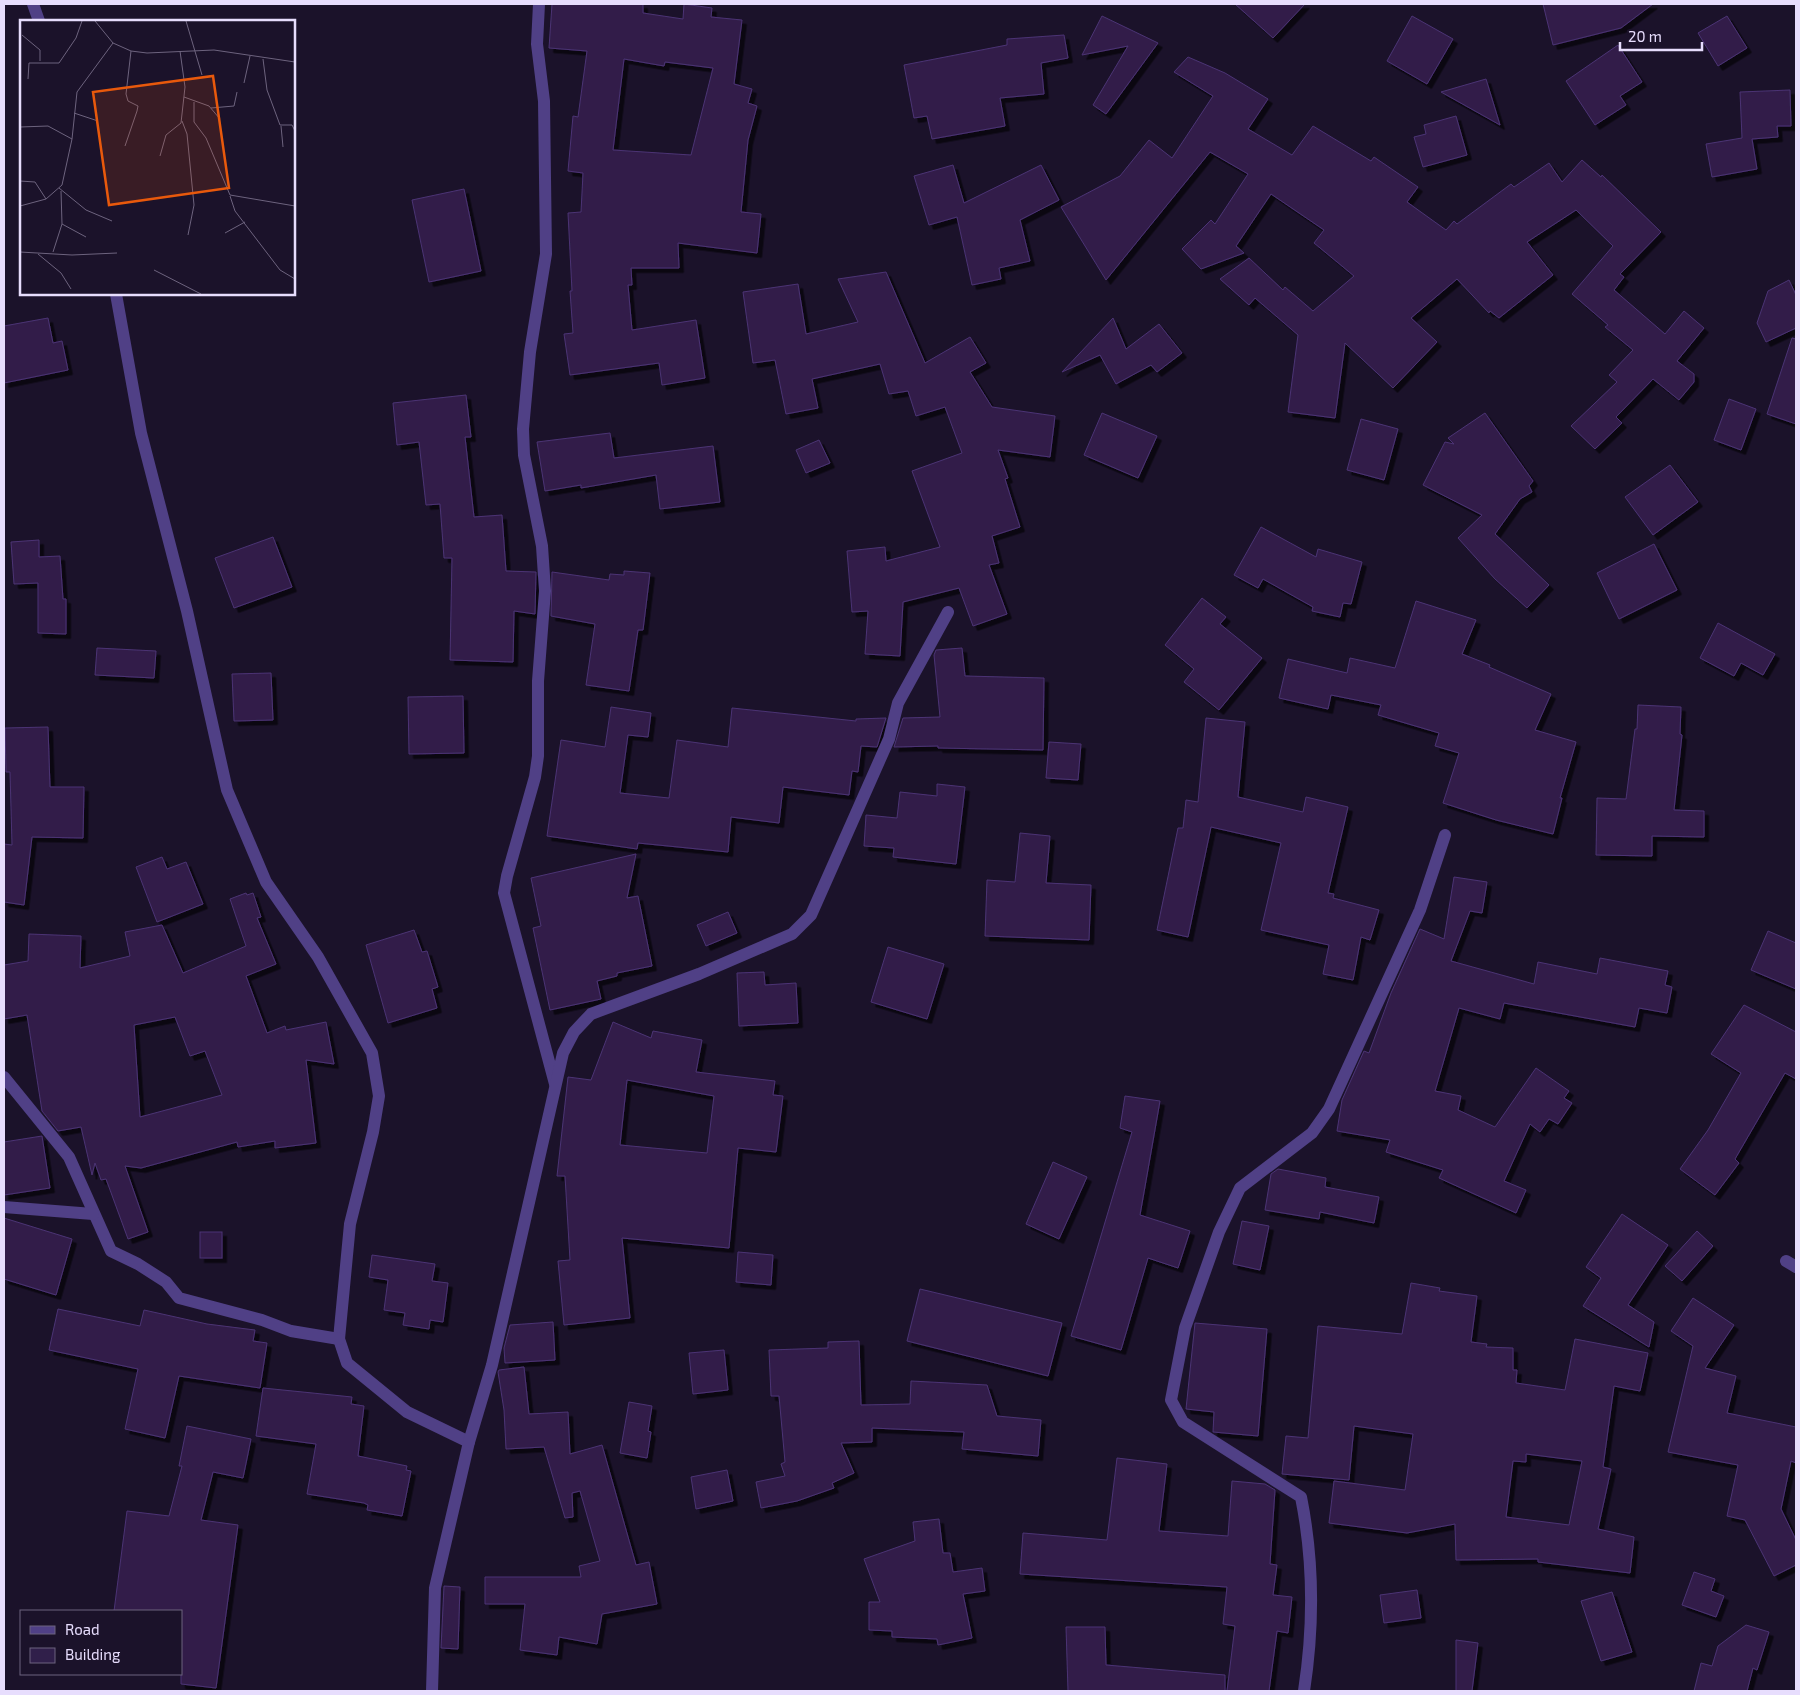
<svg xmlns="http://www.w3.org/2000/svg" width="1800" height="1695" font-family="'Exo 2',sans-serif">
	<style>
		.building { fill: #301f4a; stroke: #4c3374; fill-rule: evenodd; filter: url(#shadow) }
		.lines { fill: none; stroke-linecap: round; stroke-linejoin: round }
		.street { stroke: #504086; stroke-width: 12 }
		.inset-road { fill: none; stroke: #6d637e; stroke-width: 1 }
		.view { fill: #e8590c; fill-opacity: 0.15; stroke: #e8590c; stroke-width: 2.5 }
		.inset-edge { fill: none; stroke: #e7ddfd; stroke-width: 2.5 }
	</style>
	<defs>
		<filter id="shadow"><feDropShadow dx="4.5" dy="4.5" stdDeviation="0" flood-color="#0009"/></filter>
	</defs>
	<rect width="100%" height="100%" fill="#1b122a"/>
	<g class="building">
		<path d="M552 4H643V13L683 19 684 4 712 8 711 17 742 20 734 84 752 89 748 103 757 106 748 140 741 212 761 214 757 253 678 243 679 268H631L632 285H628L632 330 696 320 705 378 662 385 659 363 570 375 564 334 573 333 570 291H572L568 213 581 212 583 173 568 171 573 116 578 117 587 51 549 48ZM624 59 664 66 665 62 713 68 691 155 613 150Z"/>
		<polygon points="1235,4 1305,4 1273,38"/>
		<polygon points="1543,4 1653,4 1621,28 1553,45"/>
		<polygon points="1102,16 1158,43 1106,114 1093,105 1128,46 1082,55"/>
		<polygon points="1412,16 1453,39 1427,84 1387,61"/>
		<polygon points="1727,16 1747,48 1718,66 1698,33"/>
		<polygon points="1064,35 1068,58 1041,63 1044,94 1000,98 1005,126 932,139 927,116 914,118 904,65 1007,45 1007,39"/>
		<polygon points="1618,45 1642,82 1620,96 1626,105 1595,125 1566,81"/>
		<polygon points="1188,57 1225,73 1268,99 1248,129 1292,155 1313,126 1371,161 1374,157 1418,187 1407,202 1446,230 1454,221 1457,224 1511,184 1514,187 1549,163 1562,182 1582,160 1601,177 1602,175 1661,232 1620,274 1624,277 1614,290 1665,334 1684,311 1704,328 1677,361 1694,374 1694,382 1679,400 1653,379 1616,417 1622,423 1595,449 1571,426 1617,382 1609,375 1633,350 1605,327 1608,325 1572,294 1613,246 1576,210 1527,242 1553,275 1499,318 1490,311 1489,313 1457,279 1411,318 1437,342 1393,388 1345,343 1335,418 1288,412 1298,335 1255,298 1249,305 1220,279 1249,258 1283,290 1285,287 1313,311 1354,276 1314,243 1324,230 1271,194 1236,246 1244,253 1201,269 1182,249 1211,220 1215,224 1248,174 1210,152 1106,280 1061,207 1120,176 1149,140 1172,158 1213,96 1174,72"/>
		<polygon points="1486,79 1500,125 1441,92"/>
		<polygon points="1790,90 1791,126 1777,126 1778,137 1752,139 1757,169 1712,177 1706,144 1742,138 1740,92"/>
		<polygon points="1456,116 1467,155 1423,167 1414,137 1426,134 1424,125"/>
		<polygon points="953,165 964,203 1041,165 1059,200 1020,220 1030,261 999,268 1001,279 972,285 957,217 929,225 914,176"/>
		<polygon points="464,189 481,271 429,282 412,200"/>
		<polygon points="886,272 925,363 970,337 986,363 970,372 992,407 1055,416 1050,457 998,450 1008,478 1005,479 1020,527 992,536 999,563 989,565 1007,614 973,626 959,588 903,602 900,656 865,654 868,611 852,612 847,551 885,547 886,561 940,547 912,471 962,453 945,407 916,416 908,391 889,394 880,364 812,379 818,408 786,414 775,360 753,363 743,292 798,284 806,334 858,322 838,279"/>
		<polygon points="1789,280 1796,295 1796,328 1766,342 1757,323 1768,291"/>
		<polygon points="48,318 53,343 62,341 68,370 4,383 4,326"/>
		<polygon points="1113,318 1126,349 1159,324 1182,353 1157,372 1151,365 1116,384 1100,355 1062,372"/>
		<polygon points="1792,338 1796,339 1796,424 1767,414"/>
		<polygon points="466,395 471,437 465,437 474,517 502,515 506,571 536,572 535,614 514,611 513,662 450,660 452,558 444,558 440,504 426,505 419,442 397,445 393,403"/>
		<polygon points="1729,399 1756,409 1741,450 1714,440"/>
		<polygon points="1102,413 1157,436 1138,478 1084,455"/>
		<polygon points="1485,413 1533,481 1529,486 1532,492 1520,499 1495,534 1549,585 1527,608 1495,579 1458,538 1482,515 1423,485 1445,442 1454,444 1448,438"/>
		<polygon points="1361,419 1398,429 1384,480 1347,470"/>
		<polygon points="610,433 614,458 713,446 720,502 660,509 656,475 581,488 581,485 545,491 537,442"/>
		<polygon points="819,440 830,463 806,473 796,450"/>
		<polygon points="1670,465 1698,502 1653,535 1625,497"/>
		<polygon points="1261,527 1316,557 1318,549 1362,562 1351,604 1343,603 1340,617 1312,611 1313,607 1263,579 1258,588 1234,575"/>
		<polygon points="273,537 292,587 234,608 215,558"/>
		<polygon points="39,540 39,557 60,556 63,599 66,599 66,634 38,633 38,583 14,584 11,542"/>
		<polygon points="1654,544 1677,590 1619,619 1597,573"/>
		<polygon points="624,571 650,573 643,630 638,630 629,691 586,685 595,624 551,616 552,572 609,580 610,574 624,575"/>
		<polygon points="1202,598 1226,617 1220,624 1262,658 1219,710 1184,682 1194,669 1165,645"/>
		<polygon points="1416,601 1476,620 1462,654 1490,665 1489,667 1551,694 1535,730 1576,742 1560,798 1562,798 1553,834 1496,820 1443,803 1459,753 1435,746 1439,733 1378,715 1381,705 1331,695 1328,709 1279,698 1288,659 1347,673 1350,658 1395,668"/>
		<polygon points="1718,623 1775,654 1763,675 1741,663 1734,676 1700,658"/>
		<polygon points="97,648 156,651 154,678 95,675"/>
		<polygon points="962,648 965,676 1044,678 1043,750 938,748 938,746 894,747 903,718 940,717 934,655 936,650"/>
		<polygon points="271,673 273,720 234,721 232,674"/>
		<polygon points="463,696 464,753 409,754 408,697"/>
		<polygon points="1638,705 1681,707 1680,734 1682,735 1674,810 1704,811 1704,837 1652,836 1652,856 1596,855 1597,798 1626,799 1635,729 1637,729"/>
		<polygon points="611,707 651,713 648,737 628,735 620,793 669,798 677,740 728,747 732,708 856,721 856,719 886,718 877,747 861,746 858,772 852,771 849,795 783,787 779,823 731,817 728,852 638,843 637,849 547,836 561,740 605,747"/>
		<polygon points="1206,718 1245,722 1238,797 1303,812 1306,797 1348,807 1328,893 1334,894 1333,898 1379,910 1370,940 1361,937 1353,980 1323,974 1329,945 1261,930 1281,843 1211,827 1188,937 1157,930 1178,828 1183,828 1186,800 1198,802"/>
		<polygon points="48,727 50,787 84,787 83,838 32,837 24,905 4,902 4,844 12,845 10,772 6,772 5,728"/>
		<polygon points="1049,742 1081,744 1078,780 1046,778"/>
		<polygon points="937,784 965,787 956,864 893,857 894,848 864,846 866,815 897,818 900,792 937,796"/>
		<polygon points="1020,833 1050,836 1046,883 1091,885 1089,940 985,936 987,880 1015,882"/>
		<polygon points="636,854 627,898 638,896 652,966 617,973 617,976 597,981 601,999 550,1010 533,928 541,926 531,878"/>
		<polygon points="162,857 167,869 186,862 203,904 157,922 136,867"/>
		<polygon points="1454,877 1487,882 1482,913 1470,911 1451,961 1534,984 1538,962 1597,974 1600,958 1668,971 1665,985 1672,987 1667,1013 1639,1008 1635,1027 1504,1003 1500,1019 1459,1008 1435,1091 1461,1096 1458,1110 1495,1127 1536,1068 1569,1091 1564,1098 1572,1103 1558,1124 1549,1119 1540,1132 1530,1124 1504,1181 1526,1190 1516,1213 1439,1178 1443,1170 1386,1152 1390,1140 1337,1131 1342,1100 1364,1051 1369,1053 1391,993 1420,929 1444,939"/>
		<path d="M246 893 247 895 253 893 261 917 257 918 276 964 246 976 267 1033 285 1026 286 1030 326 1022 334 1064 306 1060 316 1143 275 1148V1141L238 1147 237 1142 141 1168 125 1166 148 1232 128 1239 106 1179 101 1180 95 1163 92 1175 81 1127 58 1131 42 1111 27 1015 4 1019V965L28 961 29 934 81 936 80 968 130 956 125 932 162 925 183 973 246 946 230 899ZM175 1017 190 1056 205 1051 222 1095 140 1117 134 1025Z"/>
		<polygon points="728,912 737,933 706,946 697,925"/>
		<polygon points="414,930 422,952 427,951 438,987 432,989 437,1008 388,1023 366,945"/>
		<polygon points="1768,931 1796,943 1796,989 1751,970"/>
		<polygon points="888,947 944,964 927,1019 871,1002"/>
		<polygon points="764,972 765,985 796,983 798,1023 739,1026 737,973"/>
		<polygon points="1744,1005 1796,1032 1796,1079 1785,1073 1735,1159 1739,1163 1715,1195 1680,1169 1708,1130 1741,1073 1711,1054"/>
		<path d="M613 1022 651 1038 653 1031 702 1040 696 1072 775 1081 773 1095 783 1096 776 1152 738 1148 729 1248 622 1238 630 1318 564 1325 558 1261 570 1260 565 1176H557L568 1077 591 1080ZM627 1080 714 1096 707 1153 620 1145Z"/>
		<polygon points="1125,1096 1160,1101 1140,1215 1190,1231 1178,1268 1148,1258 1121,1350 1071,1336 1132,1132 1120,1128"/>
		<polygon points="42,1136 50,1188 4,1195 4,1142"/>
		<polygon points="1053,1162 1087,1177 1059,1239 1026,1224"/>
		<polygon points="1278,1169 1326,1178 1325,1187 1379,1197 1374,1223 1320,1212 1319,1219 1265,1210 1271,1174"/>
		<polygon points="1622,1214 1668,1245 1628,1305 1654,1322 1649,1347 1583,1306 1601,1278 1586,1267"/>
		<polygon points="4,1218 72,1239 56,1295 4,1279"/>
		<polygon points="1242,1221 1269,1226 1260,1270 1233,1264"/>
		<polygon points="1697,1231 1713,1246 1682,1281 1665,1266"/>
		<rect x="200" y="1232" width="22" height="26"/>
		<polygon points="738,1252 773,1255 771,1285 736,1282"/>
		<polygon points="372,1255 435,1264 432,1281 448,1283 443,1322 430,1320 429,1329 403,1325 405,1313 384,1310 388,1280 369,1277"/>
		<path d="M1411 1283 1440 1288 1439 1291 1477 1296 1471 1342 1487 1344 1486 1347 1513 1348V1370H1517L1516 1383 1565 1390 1575 1339 1648 1353 1640 1391 1614 1386 1603 1467 1611 1469 1598 1529 1634 1537 1630 1573 1538 1562V1559L1456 1560 1455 1524 1407 1533 1329 1523 1334 1481 1405 1490 1413 1434 1354 1426 1349 1480 1282 1474 1286 1436 1308 1438 1318 1326 1402 1334ZM1526 1454 1582 1461 1569 1525 1506 1517 1513 1461 1526 1462Z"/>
		<polygon points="920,1289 1062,1323 1048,1376 907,1341"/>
		<polygon points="1693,1298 1734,1325 1705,1368 1736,1376 1727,1413 1796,1427 1796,1463 1791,1461 1781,1509 1796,1540 1796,1565 1774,1576 1745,1520 1727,1516 1738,1465 1668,1452 1693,1346 1671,1331"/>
		<polygon points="58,1309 140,1326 144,1310 207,1324 255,1330 253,1341 267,1343 260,1388 179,1376 165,1438 125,1429 138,1369 49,1350"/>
		<polygon points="553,1322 555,1360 505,1363 504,1348 510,1325"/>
		<polygon points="1195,1323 1267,1329 1258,1436 1213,1432 1214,1412 1186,1409"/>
		<polygon points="859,1341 861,1405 910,1404 911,1381 987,1385 997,1416 1041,1420 1038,1456 962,1449 964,1432 872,1428 872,1442 841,1443 854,1473 832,1483 834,1488 797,1501 761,1508 756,1482 785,1476 781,1464 785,1462 779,1396 771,1396 769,1350 828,1348 828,1342"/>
		<polygon points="724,1350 728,1390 693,1394 689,1353"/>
		<polygon points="524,1367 529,1414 568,1412 570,1454 602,1445 636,1565 649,1562 657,1604 602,1614 597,1644 559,1637 557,1655 520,1650 525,1604 485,1604 485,1577 581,1577 579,1566 600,1561 580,1491 572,1493 573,1517 565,1518 544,1447 506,1449 504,1410 498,1372 499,1370"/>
		<polygon points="263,1388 352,1397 351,1404 364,1406 358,1456 407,1466 406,1470 411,1471 402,1516 367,1510 368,1505 364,1503 307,1494 316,1444 256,1436"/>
		<polygon points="629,1402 652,1406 648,1431 651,1432 647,1458 620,1453"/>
		<polygon points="187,1426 251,1439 243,1478 213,1472 201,1520 238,1525 216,1688 181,1684 181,1611 114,1611 127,1511 169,1516 182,1466 179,1466"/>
		<polygon points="1117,1458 1167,1464 1159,1531 1228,1536 1232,1481 1265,1484 1275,1490 1270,1564 1277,1565 1273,1595 1292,1597 1288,1633 1277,1631 1269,1691 1227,1691 1235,1626 1223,1624 1227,1587 1020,1574 1023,1533 1107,1540"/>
		<polygon points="727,1470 733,1501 696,1509 691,1477"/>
		<polygon points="939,1519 943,1553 950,1553 953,1572 982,1568 985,1591 963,1594 972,1638 938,1645 937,1639 892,1637 892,1631 869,1630 869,1602 880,1602 864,1559 915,1541 913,1522"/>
		<polygon points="1694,1572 1715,1579 1711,1591 1724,1596 1716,1617 1682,1605"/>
		<polygon points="444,1586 460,1587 458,1649 441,1648"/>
		<polygon points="1417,1590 1421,1618 1384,1623 1380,1595"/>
		<polygon points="1612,1592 1632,1652 1601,1661 1581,1601"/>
		<polygon points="1746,1625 1769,1632 1757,1670 1753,1668 1747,1691 1694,1691 1701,1663 1712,1666 1718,1646"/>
		<polygon points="1066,1627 1105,1627 1106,1665 1225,1675 1225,1691 1068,1691"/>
		<polygon points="1456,1640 1478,1643 1472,1691 1456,1691"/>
	</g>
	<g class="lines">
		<g class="street">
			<polyline points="33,4 39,21"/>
			<polyline points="539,4 537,44 544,101 546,254 530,352 523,429 524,455 542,546 545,591 538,681 538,756 535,777 507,876 504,893 555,1084"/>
			<polyline points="116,294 141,433 187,611 227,790 266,882 318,957 372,1053 379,1096 373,1132 350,1224 339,1339 347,1363 407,1412 469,1442"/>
			<polyline points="4,1077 69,1157 111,1251 138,1264 166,1282 179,1298 262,1320 291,1331 339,1339"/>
			<polyline points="4,1207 93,1214"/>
			<polyline points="1786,1261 1796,1267"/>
			<polyline points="432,1691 435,1588 469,1442 492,1365 563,1053 574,1032 591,1014 699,974 792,934 811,915 889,739 898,703 948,612"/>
			<path d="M1304 1691C1314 1626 1314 1562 1301 1497L1183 1422 1171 1400 1185 1328 1219 1232 1240 1188 1312 1133 1329 1109 1420 910 1445 835"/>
		</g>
	</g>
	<g transform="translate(20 20)">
		<rect width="275" height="275" fill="#1b122a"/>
		<path class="inset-road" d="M75 1 93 23 111 31 127 33 194 30 275 42M166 1 182 55M2 15 20 30V41M243 39 247 70 260 105H272L275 111M8 59 9 43H39L56 18 62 1M224 63 230 36M164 77 189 86 200 99M174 82V102L186 118 210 175 275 186M191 88 214 86 217 72M54 93 78 101M162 101 167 114 174 185 168 215M261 106 263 127M0 107 28 106 52 119M105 126 117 91 118 86 108 81 106 74 111 31M140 136 146 115 161 103 165 67 160 31M0 161 15 162 26 179M39 168 66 190 92 201M41 171 42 204 66 217M210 176 215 191 260 250 275 259M0 186 26 179 42 165 52 119 57 72 93 23M205 213 225 202M0 232 52 235 97 233M33 232 42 204M18 234 41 253 51 269M134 250 181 274"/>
		<path class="view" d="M193 56 209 168 89 185 73 72Z"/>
		<rect width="275" height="275" class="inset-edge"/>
	</g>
	<rect width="1800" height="1695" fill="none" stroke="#e7ddfd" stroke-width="10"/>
	<rect x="20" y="1610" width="162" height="65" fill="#1b122a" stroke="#6d637e"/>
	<rect x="30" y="1626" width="25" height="8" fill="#504086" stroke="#6d637e"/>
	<text x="65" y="1635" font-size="15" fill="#e7ddfd">Road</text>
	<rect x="30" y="1648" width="25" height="15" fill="#301f4a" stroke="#6d637e"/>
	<text x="65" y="1660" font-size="15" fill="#e7ddfd">Building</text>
	<path d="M1620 42v8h82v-8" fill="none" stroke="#e7ddfd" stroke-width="2.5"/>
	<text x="1628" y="42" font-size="15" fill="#e7ddfd" stroke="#1b122a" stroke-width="4" paint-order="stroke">20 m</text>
</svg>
